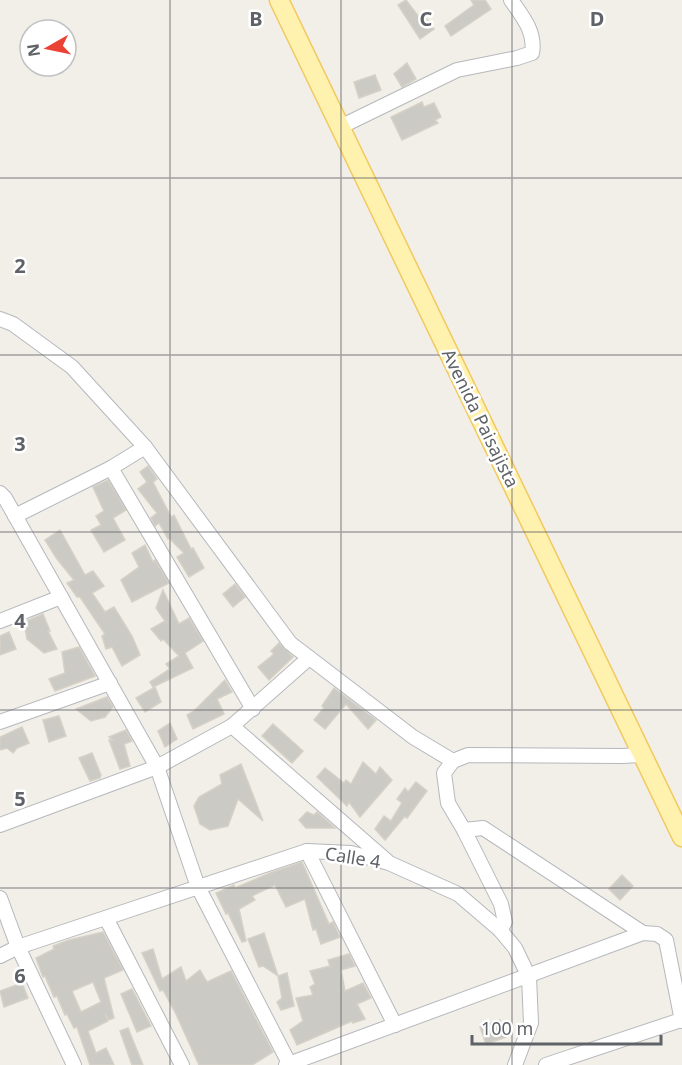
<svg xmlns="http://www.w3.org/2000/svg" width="682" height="1065" font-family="'Noto Sans',sans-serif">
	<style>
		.building { fill: #cccac5; stroke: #d6d1c6; stroke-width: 1.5; fill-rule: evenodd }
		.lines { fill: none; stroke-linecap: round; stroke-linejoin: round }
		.minor-casing { stroke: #b5b8bc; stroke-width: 16 }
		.major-casing { stroke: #f2c960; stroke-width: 21 }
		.minor { stroke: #fff; stroke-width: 14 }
		.major { stroke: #fff2af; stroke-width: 18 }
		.grid { fill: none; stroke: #5f6368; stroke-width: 1.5; stroke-opacity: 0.55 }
		.labels { text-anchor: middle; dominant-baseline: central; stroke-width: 5; stroke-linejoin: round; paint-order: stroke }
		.street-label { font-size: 18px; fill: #5f6368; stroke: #fff }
		.grid-label { font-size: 20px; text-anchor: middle; font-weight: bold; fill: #5f6368; stroke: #fff; stroke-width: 5; stroke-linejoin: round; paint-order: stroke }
	</style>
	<rect width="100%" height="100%" fill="#f1efe8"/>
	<g class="building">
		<polygon points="406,0 419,17 423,14 434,29 420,39 398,5"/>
		<polygon points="471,0 485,0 491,9 451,36 445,26 474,5"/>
		<polygon points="407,63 416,79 402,87 394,74"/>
		<polygon points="375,75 381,90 359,98 354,82"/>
		<polygon points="422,102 424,107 434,103 441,117 435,120 438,123 402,140 391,117"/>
		<polygon points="148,466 157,479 153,482 171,517 174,515 191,549 193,548 204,568 189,577 177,557 184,553 169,538 168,539 159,523 155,526 151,518 157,513 138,489 147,482 140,472"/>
		<polygon points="108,480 126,510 113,518 125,540 104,552 91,530 101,525 96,516 104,511 93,487"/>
		<polygon points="60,530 85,575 93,571 104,586 92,593 105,612 114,607 132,636 140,655 122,666 112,647 106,649 102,636 105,634 80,597 77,597 67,583 74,580 57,559 45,540"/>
		<polygon points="145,545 153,562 155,560 169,583 132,602 121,580 139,567 132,553"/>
		<polygon points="235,584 245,597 233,607 223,594"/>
		<polygon points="163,590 179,624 189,618 203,641 185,653 193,668 153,687 150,682 170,669 166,664 179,656 163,639 161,641 151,629 165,621 156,608"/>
		<polygon points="43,614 50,631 48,631 57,649 44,653 27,639 24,622"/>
		<polygon points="9,632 16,649 0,655 0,636"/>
		<polygon points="279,643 293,657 269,680 258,667 274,654 271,651"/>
		<polygon points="79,647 95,676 55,691 49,679 65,673 62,652"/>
		<polygon points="225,680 232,692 217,699 224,714 193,729 187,715 194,711"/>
		<polygon points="155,687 161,702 145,712 136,698"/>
		<polygon points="334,688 376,720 368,729 346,704 325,729 314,720 324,708 322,706"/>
		<polygon points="107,697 113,707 105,717 91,721 76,709"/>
		<polygon points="59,716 66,736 49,742 43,720"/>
		<polygon points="170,723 177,739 165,747 158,731"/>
		<polygon points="273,724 303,751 292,763 262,736"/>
		<polygon points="22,727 29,743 17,748 13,753 7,748 0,750 0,737"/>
		<polygon points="126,730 132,741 124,744 130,766 120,769 109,740 113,740 109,737"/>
		<polygon points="92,753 101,775 100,778 90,781 79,758"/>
		<polygon points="363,762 376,774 380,767 392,780 360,817 349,802 347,806 317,777 325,768 344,783 346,780 351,784"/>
		<polygon points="241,764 263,821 238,799 228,826 210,830 200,824 194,806 199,797 222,784 220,775"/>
		<polygon points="416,782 427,791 407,818 405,816 385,840 375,829 384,816 391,821 402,803 397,799 405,788 408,792"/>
		<polygon points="307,812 314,815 317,812 335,828 306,828 299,820"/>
		<polygon points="302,862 329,924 333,922 340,937 321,944 316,929 313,930 305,899 286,907 275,885 252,896 255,900 239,909 246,941 242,942 228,913 226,914 216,893 234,885 235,888 270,873"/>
		<polygon points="622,875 633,886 620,900 609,889"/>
		<path d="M103 932 123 970 104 978 114 1018 108 1020 105 1013 108 1021 88 1031 96 1053 106 1048 114 1065H90L77 1027 74 1028 67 1014 65 1015 57 996 54 997 45 976 43 977 36 958 54 949 53 946 69 940ZM93 982 101 1002 81 1012 72 991Z"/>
		<polygon points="264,933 278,976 287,973 294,1006 281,1010 277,1002 282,998 278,976 263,966 259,967 248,939"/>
		<polygon points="153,949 162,979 181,967 186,981 200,970 207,982 231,971 273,1052 252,1065 199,1065 176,1014 163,990 160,991 142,953"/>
		<polygon points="349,954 355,966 341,970 345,991 363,983 371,998 357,1004 365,1019 353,1023 352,1021 297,1045 290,1030 303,1021 296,998 313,995 310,987 315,984 310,971 330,966 328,960"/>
		<polygon points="22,983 28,998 4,1007 0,991"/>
		<polygon points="132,989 151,1026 137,1032 121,994"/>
		<polygon points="500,1020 506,1037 486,1044 480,1027"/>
		<polygon points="128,1028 143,1065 132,1065 120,1031"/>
	</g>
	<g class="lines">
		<defs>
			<g id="minor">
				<path d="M340 127 457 70 517 58 532 53C536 32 522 16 511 0"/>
				<polyline points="0,319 13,324 72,367 145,447 290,643 413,737 453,761"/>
				<polyline points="111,468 253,709"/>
				<polyline points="0,493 5,498 157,767 198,887 290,1065"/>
				<polyline points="15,516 111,468 145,447"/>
				<polyline points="0,621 61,597"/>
				<polyline points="0,722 110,683"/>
				<polyline points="232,726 387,861"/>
				<polyline points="0,825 157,767 232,726 309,658"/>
				<polyline points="464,830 483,828 643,933"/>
				<polyline points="307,851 395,1025"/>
				<polyline points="0,898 18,947 74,1065"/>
				<polyline points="106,918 182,1065"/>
				<polyline points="500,930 505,922 501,904 464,830 448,803 444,773 453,761 468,755 622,756 641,755"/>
				<polyline points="0,956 18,947 307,851 351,853 389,863 458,894 500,930 515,948 529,977 531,1023 515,1065"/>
				<polyline points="286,1065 643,933 657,934 666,940 682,1021"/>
				<polyline points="546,1065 681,1020"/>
			</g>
			<polyline id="major" points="279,0 682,837"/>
		</defs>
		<use href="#minor" class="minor-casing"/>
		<use href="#major" class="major-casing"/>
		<use href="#minor" class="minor"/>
		<use href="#major" class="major"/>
	</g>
	<path class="grid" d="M170 0V1065M341 0V1065M512 0V1065M0 178H682M0 355H682M0 532H682M0 710H682M0 888H682"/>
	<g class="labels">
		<g class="street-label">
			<text transform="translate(481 418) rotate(64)">Avenida Paisajista</text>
			<text transform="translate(353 857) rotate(9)">Calle 4</text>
		</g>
	</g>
	<g class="grid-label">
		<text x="256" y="26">B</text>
		<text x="426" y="26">C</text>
		<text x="597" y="26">D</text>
		<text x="20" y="273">2</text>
		<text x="20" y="451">3</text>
		<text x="20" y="628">4</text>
		<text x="20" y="806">5</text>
		<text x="20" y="983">6</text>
	</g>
	<g transform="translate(48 48) rotate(261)"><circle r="28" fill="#ffffff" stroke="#bfc1c3" stroke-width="1.5"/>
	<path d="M0-4.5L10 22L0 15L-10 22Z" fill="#ea4335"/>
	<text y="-9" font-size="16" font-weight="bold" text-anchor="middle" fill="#5f6368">N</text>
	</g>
	<path d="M472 1035v9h189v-9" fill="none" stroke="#5f6368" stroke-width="3"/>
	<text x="481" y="1035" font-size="18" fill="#5f6368" stroke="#ffffff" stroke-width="4.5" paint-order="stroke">100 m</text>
</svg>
